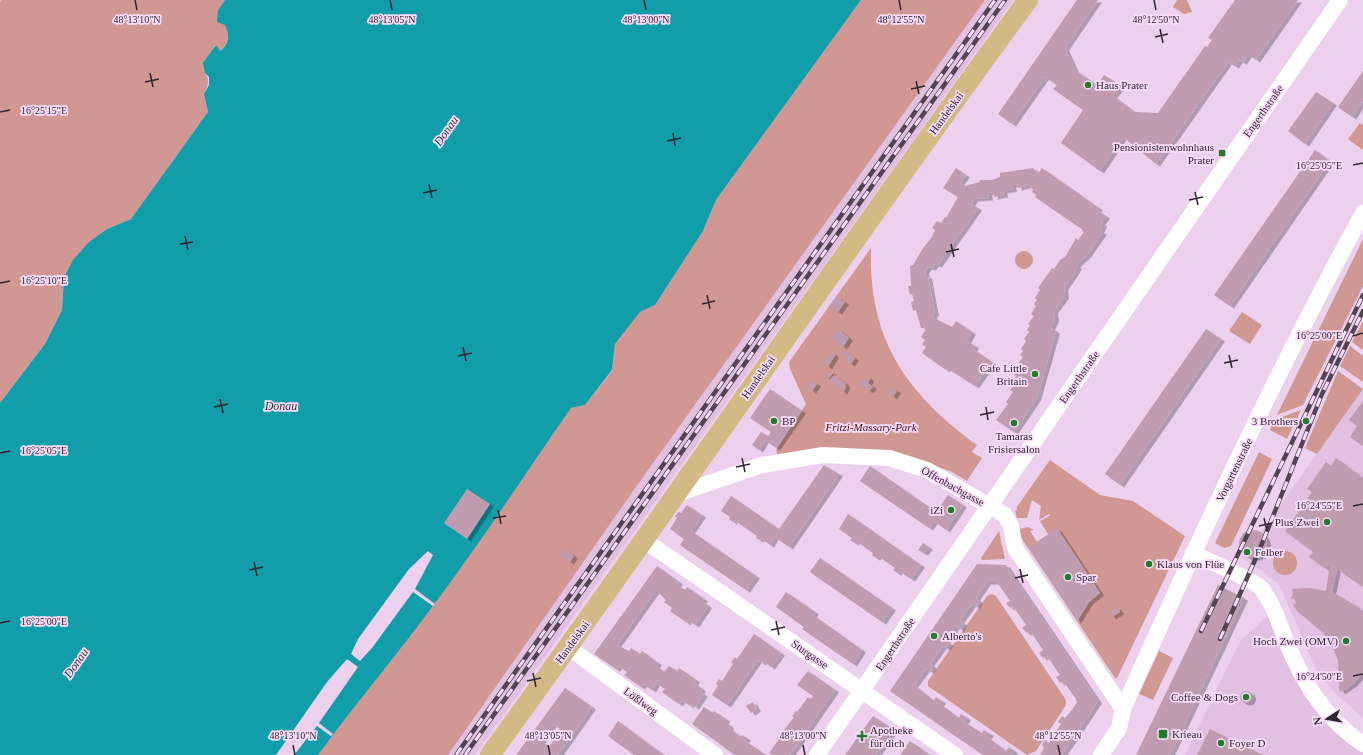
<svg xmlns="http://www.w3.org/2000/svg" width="1363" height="755" font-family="Georgia,serif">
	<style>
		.built { fill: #e1c0e2 }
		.green { fill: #d19792 }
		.water { fill: #119daa }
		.pier { fill: #edd0ee }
		.building { fill: #c09cb0; fill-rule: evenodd; filter: url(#shadow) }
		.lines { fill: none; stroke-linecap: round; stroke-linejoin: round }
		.minor { stroke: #fff; stroke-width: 16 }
		.major { stroke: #d1ba83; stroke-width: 20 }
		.rail-casing { stroke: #524453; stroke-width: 4.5 }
		.rail { stroke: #faddfb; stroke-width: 3; stroke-dasharray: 9; stroke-linecap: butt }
		.ticks { fill: none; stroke: #302631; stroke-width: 1.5 }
		.poi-dot { fill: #227c2c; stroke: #faddfb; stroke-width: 1.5 }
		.labels { text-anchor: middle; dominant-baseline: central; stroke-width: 3.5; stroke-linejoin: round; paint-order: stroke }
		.poi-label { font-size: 11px; fill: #302631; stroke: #faddfb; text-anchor: start }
		.street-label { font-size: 11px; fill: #302631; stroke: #faddfb }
		.park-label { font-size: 11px; font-style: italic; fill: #53040a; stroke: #faddfb }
		.water-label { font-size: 12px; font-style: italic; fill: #1c3134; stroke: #faddfb }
		.ticks-label { font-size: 10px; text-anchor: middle; fill: #302631; stroke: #faddfb; stroke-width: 3.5; stroke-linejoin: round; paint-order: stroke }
	</style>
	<defs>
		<filter id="shadow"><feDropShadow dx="4" dy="2.5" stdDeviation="0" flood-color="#0004"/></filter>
	</defs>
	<rect width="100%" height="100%" fill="#edd0ee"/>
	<g class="built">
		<polygon points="985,0 1013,0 475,755 448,755 636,487"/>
		<polygon points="1363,389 1363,718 1335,693 1315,668 1283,593 1277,583 1263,571 1242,559"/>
		<polygon points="1273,611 1295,663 1363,744 1363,755 1185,755 1240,641"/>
	</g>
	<g class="green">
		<path d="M1 0H225L218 10C225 26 235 35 221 51L215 45 205 73C211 81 207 85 205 93 204 98 207 107 208 112L131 219 107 229 89 242 64 278 62 310 45 344 0 403V2Z"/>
		<path d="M861 0H985L636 487 448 755H318C356 703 398 654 436 602 483 538 526 473 571 408L585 405 612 371 615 344 640 312 655 305 703 231 716 200Z"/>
		<polygon points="1177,0 1187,0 1192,12 1184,14 1173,7"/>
		<polygon points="1360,123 1363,125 1363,150 1348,139"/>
		<polygon points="1363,239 1363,286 1303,405 1277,415"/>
		<path d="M871 248C868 339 906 393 977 445L972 452 982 458 967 481 952 472 919 460 830 448 777 454 776 450 806 404 790 369 789 362Z"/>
		<circle cx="1024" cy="260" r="9"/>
		<polygon points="1242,312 1262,325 1250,344 1229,331"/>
		<polygon points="1363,321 1363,350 1352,342"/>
		<polygon points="1350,346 1363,356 1363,382 1340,366"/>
		<polygon points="1338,371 1363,389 1317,454 1305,448"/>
		<polygon points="1301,410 1287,439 1270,430 1274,420"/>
		<polygon points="1259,452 1272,459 1231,546 1224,548 1215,543"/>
		<polygon points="1050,460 1100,495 1133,501 1185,536 1117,678 1115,678 1077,621 1089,602 1100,593 1057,529 1048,534 1040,521 1051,515 1049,514 1039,520 1041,506 1032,500 1027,518 1017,518 1015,511 1018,509 1016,508"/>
		<polygon points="1028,527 1034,530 1030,531 1037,542 1028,548 1020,536 1019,529"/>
		<polygon points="999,531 1005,559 982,560 981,558"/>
		<circle cx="1285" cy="563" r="12"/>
		<polygon points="992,594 996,596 1066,700 1066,705 1036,751 1027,755 928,686 928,681 987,596"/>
		<polygon points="1159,651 1173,658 1153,700 1139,694"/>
	</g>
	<path class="water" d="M225 0H861L716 200 703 231 655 305 640 312 615 344 612 370 585 405 571 408C526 473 483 539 436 602 398 654 356 703 318 755H0V403L45 344 62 310 64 278 73 260 89 242 107 229 131 219 208 112 204 94 209 85V77L205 73 203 63 216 45 221 51C229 42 230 36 225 25L217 22 218 10Z"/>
	<g class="pier">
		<polygon points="428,551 433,555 415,589 435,604 433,606 413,592 372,648 360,661 351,654 358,639 409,569"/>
		<polygon points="347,659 358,667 319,723 333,734 331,736 317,726 294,755 276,755 327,682"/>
	</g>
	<g class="building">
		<polygon points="1077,0 1098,0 1065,48 1075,70 1097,85 1104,75 1121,86 1113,96 1135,112 1158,113 1205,46 1207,47 1212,40 1208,38 1235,0 1298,0 1256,60 1248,54 1243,62 1239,60 1235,66 1228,62 1156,164 1123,137 1100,171 1061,143 1083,110 1053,89 1057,85 1045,77 1012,124 998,114"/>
		<polygon points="1363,71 1363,101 1352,117 1338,107"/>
		<polygon points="1316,92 1333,103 1305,144 1288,131"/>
		<polygon points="1315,150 1330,161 1230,306 1214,295"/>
		<polygon points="956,168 966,175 960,183 965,186 980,182 979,180 992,180 1000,177 1000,173 1033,168 1038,174 1042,168 1099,208 1097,210 1106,216 1101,223 1103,224 1100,231 1103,232 1087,255 1076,265 1078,267 1064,288 1065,296 1054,311 1055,319 1051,328 1056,331 1037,398 1014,432 996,420 1008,404 1006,402 1013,392 1010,390 1016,382 1013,381 1016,376 1014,375 1020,366 1017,365 1023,357 1020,355 1023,351 1021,349 1026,341 1024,339 1029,332 1027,330 1030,325 1028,324 1034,316 1031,314 1036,306 1034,304 1037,300 1035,298 1040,290 1038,288 1052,268 1054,269 1060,260 1065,257 1076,238 1078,240 1084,232 1082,231 1083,230 1035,197 1036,195 1032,192 1033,190 1030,185 1018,188 1017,184 1012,185 1013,189 1003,191 1004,195 994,197 993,192 988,193 989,198 974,199 971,204 978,208 938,265 935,264 932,268 928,267 925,271 926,276 928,276 933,304 935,314 933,314 934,318 952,327 956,321 972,332 967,341 975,346 973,349 992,362 975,386 947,368 946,370 922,353 926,347 922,344 925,340 921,337 927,328 921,328 917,314 916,310 913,311 911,302 914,301 912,294 910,295 908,286 911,286 910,266 913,265 923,248 932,237 935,230 932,228 937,221 941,223 945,217 946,218 958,197 943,188"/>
		<polygon points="837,296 845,302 838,312 829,306"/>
		<polygon points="838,329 849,338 843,347 831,338"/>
		<polygon points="1206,329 1221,339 1120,485 1105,474"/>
		<polygon points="844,350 855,358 851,364 845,360 847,357 842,354"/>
		<polygon points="832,352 835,355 828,367 824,363"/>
		<polygon points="829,371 833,373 827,378 825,376"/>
		<polygon points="834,375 845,383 846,387 843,392 830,380"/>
		<polygon points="867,376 870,379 868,383 873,387 869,391 860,384"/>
		<polygon points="811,380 817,384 812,391 807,386"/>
		<polygon points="892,387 897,391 893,397 888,392"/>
		<polygon points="770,389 802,411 776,448 765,440 759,450 752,445 761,432 768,436 771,432 750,418"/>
		<polygon points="1363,401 1363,446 1350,437 1357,426 1349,420"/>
		<polygon points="1336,458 1363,478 1363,587 1337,569 1332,592 1355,605 1363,613 1363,673 1353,684 1341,692 1339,689 1338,660 1331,644 1323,633 1297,611 1293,605 1296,603 1295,600 1291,598 1293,594 1292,589 1311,588 1326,591 1330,563 1326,569 1309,557 1313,552 1285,531 1312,492 1307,489 1326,462 1331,466"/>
		<polygon points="824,465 839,474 789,547 775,537 770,545 761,538 760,540 756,538 757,536 734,520 733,522 729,519 730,517 721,511 731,496 779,529"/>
		<polygon points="870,466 936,512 948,495 963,505 946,530 934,521 929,528 860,481"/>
		<polygon points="467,489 490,504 467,539 444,523"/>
		<polygon points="687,505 702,515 691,531 756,576 746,590 680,545 684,539 670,529 677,518 675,516 679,512 681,513"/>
		<polygon points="848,514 921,565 911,579 899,571 897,573 893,570 895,568 878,556 876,558 872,555 873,553 856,541 855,543 853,542 850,540 852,538 839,529"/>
		<polygon points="1057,528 1100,593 1089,602 1077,621 1028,548"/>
		<circle cx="1253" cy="544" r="14"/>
		<polygon points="923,543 929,547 924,553 918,550"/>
		<polygon points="565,549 574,556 570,562 560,555"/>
		<polygon points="820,558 892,608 882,622 810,572"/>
		<polygon points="977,564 1006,565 1098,701 1062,755 1040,755 1044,748 1042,745 1045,740 1049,743 1061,724 1058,722 1062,716 1065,718 1072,710 1077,702 1076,699 1063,681 1060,683 1056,677 1060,675 1047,656 1043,658 1039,653 1043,650 1030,631 1027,633 1022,628 1026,625 1013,606 1010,608 1006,603 1010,601 997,582 987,582 976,598 979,601 976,606 972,604 960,621 963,623 960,629 956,626 946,641 950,643 949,644 946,648 943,646 930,664 933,666 930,671 926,669 914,685 934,701 936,697 942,701 940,704 959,718 961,714 967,718 964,722 982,733 984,730 990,734 987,737 1006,751 1009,747 1014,751 1011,755 983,755 890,691"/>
		<polygon points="657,566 679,582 677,585 685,590 687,587 704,599 702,601 708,606 695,625 688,620 687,623 670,611 672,608 664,602 666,600 656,590 617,645 629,651 631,648 640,654 642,651 658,663 656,666 664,672 669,666 677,671 679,668 696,680 694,683 702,689 700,692 704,694 695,707 691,704 690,706 682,700 679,704 662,692 665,689 656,683 652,690 643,684 641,687 624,675 627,672 619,666 616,669 594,654"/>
		<polygon points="1218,585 1244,598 1224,641 1170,755 1136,755"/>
		<polygon points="786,592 815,612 813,615 862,650 853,664 802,629 804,627 776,607"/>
		<polygon points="1117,607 1120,612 1112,617 1109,612"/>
		<polygon points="754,634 781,653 771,667 763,661 762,663 758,660 727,705 712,695 718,686 716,684 719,679 722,681 733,664 731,662 735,657 737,659"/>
		<polygon points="808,671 835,690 790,755 772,755 769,753 779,739 777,738 781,732 782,733 794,717 792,716 796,711 797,712 808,697 811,699 813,696 797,685"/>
		<path d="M565 688 592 707 558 755H516ZM553 724 561 730 549 747 541 741Z"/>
		<circle cx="1246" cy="697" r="6"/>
		<polygon points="753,702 757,709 751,713 746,706"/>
		<polygon points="704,707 713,713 714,711 726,719 725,722 730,726 729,728 741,737 742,735 747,738 745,741 766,755 735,755 692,724"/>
		<polygon points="873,716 894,730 876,755 845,755"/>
		<polygon points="618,721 646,742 664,755 634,755 608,736"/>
		<polygon points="1210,729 1216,732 1263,755 1197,755"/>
		<polygon points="910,741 930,755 900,755"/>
	</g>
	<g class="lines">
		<g class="minor">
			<polyline points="677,494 762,465 823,455 889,458 927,470 1005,515 1011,526 1015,548 1123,709"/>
			<path d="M645 541C749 611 851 684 955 755"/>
			<path d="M1193 553C1206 560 1255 581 1261 588 1273 603 1279 623 1286 641 1302 681 1326 720 1363 744"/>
			<polyline points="568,647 715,755"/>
			<polyline points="817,755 1340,0"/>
			<path d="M1101 755 1119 728 1123 709C1198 541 1275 374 1363 213"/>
		</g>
		<path class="major" d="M490 755C672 505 845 249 1028 0"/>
		<defs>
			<g id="rail">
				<polyline points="1201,631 1363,295"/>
				<polyline points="1220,639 1259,551 1322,394 1363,311"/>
				<polyline points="456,755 995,0"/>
				<polyline points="465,755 1005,0"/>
			</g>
		</defs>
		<use href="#rail" class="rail-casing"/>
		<use href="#rail" class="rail"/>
	</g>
	<path class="ticks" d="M135 0 137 10M390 0 392 10M644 0 646 10M899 0 901 10M1154 0 1156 10M1160 29 1163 43M1155 37 1168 34M150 73 153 87M916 81 919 94M145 82 159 79M911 89 925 86M0 112 10 110M673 133 675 146M667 141 681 138M1353 165 1363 163M429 184 432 198M1195 192 1198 205M423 193 437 190M1189 200 1203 197M185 236 188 250M180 244 193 242M951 244 954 257M946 252 959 249M0 283 10 281M707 295 710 309M702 304 715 301M1353 336 1363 333M463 347 466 361M1229 355 1232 368M458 356 472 353M1224 363 1238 360M220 399 223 413M214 407 228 404M986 407 988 420M980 415 994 412M0 453 10 451M742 458 745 472M736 467 750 464M1353 506 1363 504M498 510 501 524M493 518 506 516M1264 518 1267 531M1259 526 1272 523M254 562 257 576M1020 569 1023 583M249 570 263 567M1015 578 1028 575M776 621 779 635M0 623 10 621M771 630 785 627M533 673 536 687M1353 676 1363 674M527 681 541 678M293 745 295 755M548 745 550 755M803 745 805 755M1058 745 1060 755"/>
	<g class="poi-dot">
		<circle cx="1088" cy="85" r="4"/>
		<rect x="1218" y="149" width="8" height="8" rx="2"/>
		<circle cx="1035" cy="374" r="4"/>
		<circle cx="774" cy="421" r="4"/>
		<circle cx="1306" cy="421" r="4"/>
		<circle cx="1014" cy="423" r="4"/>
		<circle cx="951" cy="510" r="4"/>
		<circle cx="1327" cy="522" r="4"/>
		<circle cx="1247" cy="552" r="4"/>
		<circle cx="1149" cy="564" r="4"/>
		<circle cx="1068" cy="577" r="4"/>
		<circle cx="934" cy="636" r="4"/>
		<circle cx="1346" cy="641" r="4"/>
		<circle cx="1246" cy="697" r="4"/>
		<rect x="1158" y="729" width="10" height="10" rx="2"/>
		<path d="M860 730h4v4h4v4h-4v4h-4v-4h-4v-4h4z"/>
		<circle cx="1221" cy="743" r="4"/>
	</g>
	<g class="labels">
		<g class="poi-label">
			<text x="1096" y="85">Haus Prater</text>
			<text x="1214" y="147" text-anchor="end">Pensionistenwohnhaus<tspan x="1214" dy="13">Prater</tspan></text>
			<text x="1027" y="368" text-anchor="end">Cafe Little<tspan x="1027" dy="13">Britain</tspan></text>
			<text x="782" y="421">BP</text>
			<text x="1298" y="421" text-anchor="end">3 Brothers</text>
			<text x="1014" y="436" text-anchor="middle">Tamaras<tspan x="1014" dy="13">Frisiersalon</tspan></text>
			<text x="943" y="510" text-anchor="end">iZi</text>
			<text x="1319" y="522" text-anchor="end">Plus Zwei</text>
			<text x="1255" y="552">Felber</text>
			<text x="1157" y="564">Klaus von Flüe</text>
			<text x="1076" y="577">Spar</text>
			<text x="942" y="636">Alberto's</text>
			<text x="1338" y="641" text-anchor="end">Hoch Zwei (OMV)</text>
			<text x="1238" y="697" text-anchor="end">Coffee &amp; Dogs</text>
			<text x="870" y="730">Apotheke<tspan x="870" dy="13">für dich</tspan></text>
			<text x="1172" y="734">Krieau</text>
			<text x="1229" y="743">Foyer D</text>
		</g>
		<g class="street-label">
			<text transform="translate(1263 111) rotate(-55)">Engerthstraße</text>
			<text transform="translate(946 113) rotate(-54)">Handelskai</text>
			<text transform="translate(758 377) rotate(-55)">Handelskai</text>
			<text transform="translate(1079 377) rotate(-55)">Engerthstraße</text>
			<text transform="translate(1234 470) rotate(-64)">Vorgartenstraße</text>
			<text transform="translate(953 486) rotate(29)">Offenbachgasse</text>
			<text transform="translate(572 642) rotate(-54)">Handelskai</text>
			<text transform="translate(895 644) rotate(-56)">Engerthstraße</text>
			<text transform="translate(810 654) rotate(35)">Sturgasse</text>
			<text transform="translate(641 701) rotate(36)">Lößlweg</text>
		</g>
		<g class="park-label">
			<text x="871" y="427">Fritzi-Massary-Park</text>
		</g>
		<g class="water-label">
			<text transform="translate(446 131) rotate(-55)">Donau</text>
			<text x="281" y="406">Donau</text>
			<text transform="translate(76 663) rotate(-55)">Donau</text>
		</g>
	</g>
	<g class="ticks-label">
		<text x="137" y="23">48°13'10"N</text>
		<text x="392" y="23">48°13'05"N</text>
		<text x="646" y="23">48°13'00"N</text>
		<text x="901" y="23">48°12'55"N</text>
		<text x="1156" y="23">48°12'50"N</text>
		<text x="44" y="114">16°25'15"E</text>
		<text x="1319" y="169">16°25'05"E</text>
		<text x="44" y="284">16°25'10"E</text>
		<text x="1319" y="339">16°25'00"E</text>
		<text x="44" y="454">16°25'05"E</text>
		<text x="1319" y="509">16°24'55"E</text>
		<text x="44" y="625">16°25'00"E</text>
		<text x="1319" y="680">16°24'50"E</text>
		<text x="293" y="739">48°13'10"N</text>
		<text x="548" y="739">48°13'05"N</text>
		<text x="803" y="739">48°13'00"N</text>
		<text x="1058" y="739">48°12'55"N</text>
	</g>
	<g transform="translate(1327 719) rotate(258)" stroke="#faddfb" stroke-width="3" paint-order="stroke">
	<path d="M0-3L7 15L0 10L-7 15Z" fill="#302631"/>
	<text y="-6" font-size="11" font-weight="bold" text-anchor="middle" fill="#302631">N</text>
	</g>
</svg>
